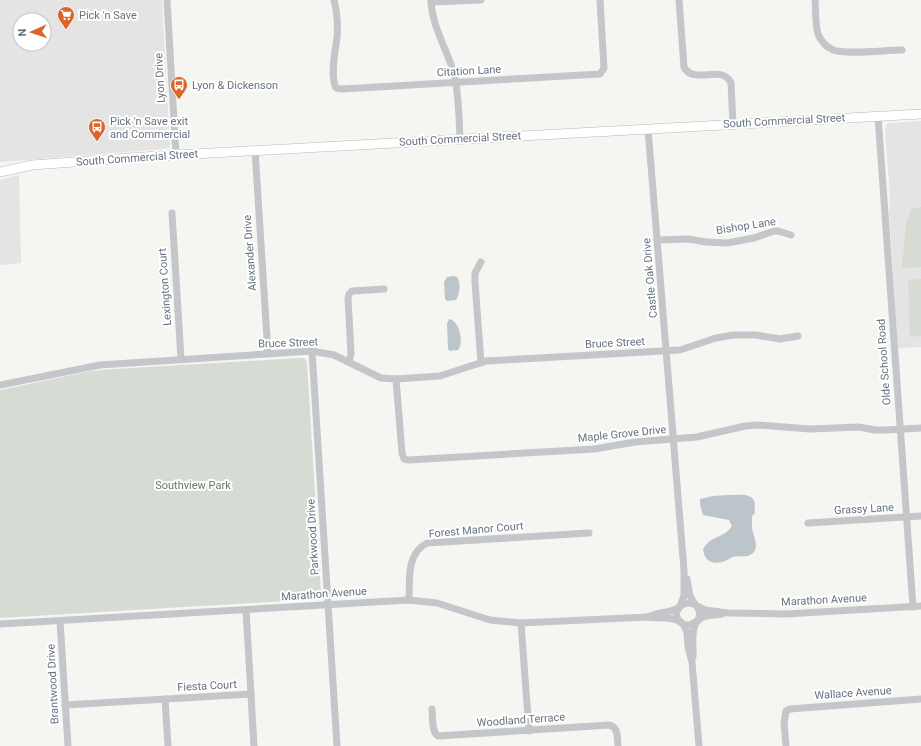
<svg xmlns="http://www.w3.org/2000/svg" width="921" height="746" font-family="Roboto,sans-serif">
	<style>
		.built { fill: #e3e4e3; fill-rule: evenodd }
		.green { fill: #d6dcd3 }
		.water { fill: #bcc5ca }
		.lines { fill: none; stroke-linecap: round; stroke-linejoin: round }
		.major-casing { stroke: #b4b8bb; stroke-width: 10 }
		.minor { stroke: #c4c6ca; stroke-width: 7 }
		.major { stroke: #fff; stroke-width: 9 }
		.labels { text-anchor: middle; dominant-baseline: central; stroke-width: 4; stroke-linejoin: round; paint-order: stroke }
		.poi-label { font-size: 11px; fill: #667381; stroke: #fff; text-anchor: start }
		.street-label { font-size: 11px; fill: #667381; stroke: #fff }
		.park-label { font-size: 11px; fill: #667964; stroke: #fff }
	</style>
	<rect width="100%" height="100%" fill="#f5f5f2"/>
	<g class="built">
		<path d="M0 0H162L170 147 164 149 0 162ZM20 20H44V44H20Z"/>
		<polygon points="921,121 921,347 898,348 889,212 890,196 885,130 887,124 889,123"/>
		<polygon points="19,175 21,263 0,265 0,180"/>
	</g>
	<g class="green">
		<polygon points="921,207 921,267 902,268 906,222 910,213 910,209"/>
		<polygon points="921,279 921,336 910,337 908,280"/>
		<polygon points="299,358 304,358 307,362 321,594 320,599 0,618 0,390 91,371 114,369"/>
	</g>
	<g class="water">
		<path d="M454 276 457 277C461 283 460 293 456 300L447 301 445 299 444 282 447 277Z"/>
		<path d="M449 319C460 321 464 343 458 350L450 351 448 349 447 324Z"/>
		<path d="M729 495C737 495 754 492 755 504 755 508 754 509 755 513L752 516C752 520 752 524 752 528 753 535 758 543 755 550 751 559 741 555 733 557 730 558 726 561 722 562 710 565 704 559 703 549 705 546 707 543 710 541 719 535 725 536 732 526L729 520 703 515 700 504V499L713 496Z"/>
	</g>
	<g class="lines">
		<defs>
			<polyline id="major" points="0,172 32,165 158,156 921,114"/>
		</defs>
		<use href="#major" class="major-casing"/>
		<g class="minor">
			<polyline points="167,0 176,155"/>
			<path d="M334 0C337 12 338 25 337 38 335 51 330 76 336 88L342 89 600 74 604 68 600 0"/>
			<path d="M431 0C432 27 447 49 454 74 459 95 459 118 460 139"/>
			<path d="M679 0 684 67C694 86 721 63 731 83L733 124"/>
			<path d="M815 0C816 11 815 24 818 34 821 41 826 47 833 50 846 55 886 50 902 50"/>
			<polyline points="431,2 481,0"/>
			<polyline points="878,116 913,607"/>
			<polyline points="648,129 684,570 684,596 680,606"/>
			<polyline points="255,150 268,354"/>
			<polyline points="172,213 181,359"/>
			<polyline points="657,240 688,239 706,242 727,243 754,238 774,231 778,231 791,235"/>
			<polyline points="312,351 337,746"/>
			<polyline points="349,362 351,354 348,298 349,294 352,291 384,289"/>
			<polyline points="481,363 475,282 475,273 481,262"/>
			<polyline points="396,379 402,453 404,459 409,460 594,449 635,442 697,437 745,426 758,425 810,429 859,427 875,430 886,430 921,428"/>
			<polyline points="0,385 100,365 312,351 334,355 381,378 396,379 440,376 486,361 680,350 716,338 733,335 756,335 780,339 798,336"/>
			<polyline points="808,523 921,516"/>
			<polyline points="687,579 690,596 695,604"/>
			<path d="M409 600C410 579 406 554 427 543L589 533"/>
			<polyline points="697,606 705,610 728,613 786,614 921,606"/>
			<polyline points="246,610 254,746"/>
			<path d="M648 617C658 612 669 613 679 608"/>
			<polyline points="60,621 68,746"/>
			<path d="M698 621 700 613 697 606C684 597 670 611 680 622 690 631 697 618 706 616 711 615 717 615 722 614"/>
			<polyline points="521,623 529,731"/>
			<path d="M0 624 409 600 437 603 490 620 521 623 647 617C659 619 671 616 681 622"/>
			<polyline points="683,624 687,632 688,647 692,662 699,746"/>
			<path d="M693 657C694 646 690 634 696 623"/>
			<polyline points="165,699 168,746"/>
			<polyline points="65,705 251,694"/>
			<path d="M432 709C433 718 431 731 438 736L609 725C619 727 617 738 618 746"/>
			<polyline points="786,746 784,723 786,711 790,709 921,699"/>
		</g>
		<use href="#major" class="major"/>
	</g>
	<defs>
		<symbol id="supermarket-pin" viewBox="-11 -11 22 30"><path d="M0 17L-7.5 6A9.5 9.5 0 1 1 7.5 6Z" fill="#da652d" stroke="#fff"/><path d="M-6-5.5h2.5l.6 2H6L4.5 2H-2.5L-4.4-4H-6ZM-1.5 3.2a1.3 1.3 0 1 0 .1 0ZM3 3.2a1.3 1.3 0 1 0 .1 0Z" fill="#fff"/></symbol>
		<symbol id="bus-pin" viewBox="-11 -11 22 30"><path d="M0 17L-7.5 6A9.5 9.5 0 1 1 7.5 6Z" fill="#da652d" stroke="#fff"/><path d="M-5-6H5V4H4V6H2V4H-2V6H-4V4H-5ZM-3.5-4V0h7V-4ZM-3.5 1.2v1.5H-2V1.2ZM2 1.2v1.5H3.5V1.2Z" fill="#fff"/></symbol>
	</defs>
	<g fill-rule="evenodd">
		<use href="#supermarket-pin" x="56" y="5" width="20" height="27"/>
		<use href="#bus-pin" x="169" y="75" width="20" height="27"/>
		<use href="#bus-pin" x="87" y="117" width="20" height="27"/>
	</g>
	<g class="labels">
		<g class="poi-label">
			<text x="79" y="15">Pick 'n Save</text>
			<text x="192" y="85">Lyon &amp; Dickenson</text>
			<text x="110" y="121">Pick 'n Save exit<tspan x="110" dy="13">and Commercial</tspan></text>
		</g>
		<g class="street-label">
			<text transform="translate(469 71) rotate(-3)">Citation Lane</text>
			<text transform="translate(160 78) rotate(-93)">Lyon Drive</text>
			<text transform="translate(784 121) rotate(-3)">South Commercial Street</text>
			<text transform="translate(460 139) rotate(-3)">South Commercial Street</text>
			<text transform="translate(137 158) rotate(-4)">South Commercial Street</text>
			<text transform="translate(746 226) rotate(-9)">Bishop Lane</text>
			<text transform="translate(250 253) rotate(-94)">Alexander Drive</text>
			<text transform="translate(650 278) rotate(-95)">Castle Oak Drive</text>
			<text transform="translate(165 287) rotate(-94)">Lexington Court</text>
			<text transform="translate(288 343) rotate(-2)">Bruce Street</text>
			<text transform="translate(615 343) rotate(-3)">Bruce Street</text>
			<text transform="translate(884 362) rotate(-94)">Olde School Road</text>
			<text transform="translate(622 434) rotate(-6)">Maple Grove Drive</text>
			<text transform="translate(864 509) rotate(-3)">Grassy Lane</text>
			<text transform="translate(476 530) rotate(-5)">Forest Manor Court</text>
			<text transform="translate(313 537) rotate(-93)">Parkwood Drive</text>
			<text transform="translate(324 594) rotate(-4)">Marathon Avenue</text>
			<text transform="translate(824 600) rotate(-3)">Marathon Avenue</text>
			<text transform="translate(53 684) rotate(-93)">Brantwood Drive</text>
			<text transform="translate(207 686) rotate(-3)">Fiesta Court</text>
			<text transform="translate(853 693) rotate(-4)">Wallace Avenue</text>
			<text transform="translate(521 720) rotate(-4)">Woodland Terrace</text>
		</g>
		<g class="park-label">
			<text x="193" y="485">Southview Park</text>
		</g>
	</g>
	<g transform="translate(32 32) rotate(267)"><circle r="19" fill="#ffffff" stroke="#c2c7cd"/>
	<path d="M0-3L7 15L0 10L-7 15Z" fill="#da652d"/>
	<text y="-6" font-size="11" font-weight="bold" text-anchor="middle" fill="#667381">N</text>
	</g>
</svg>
